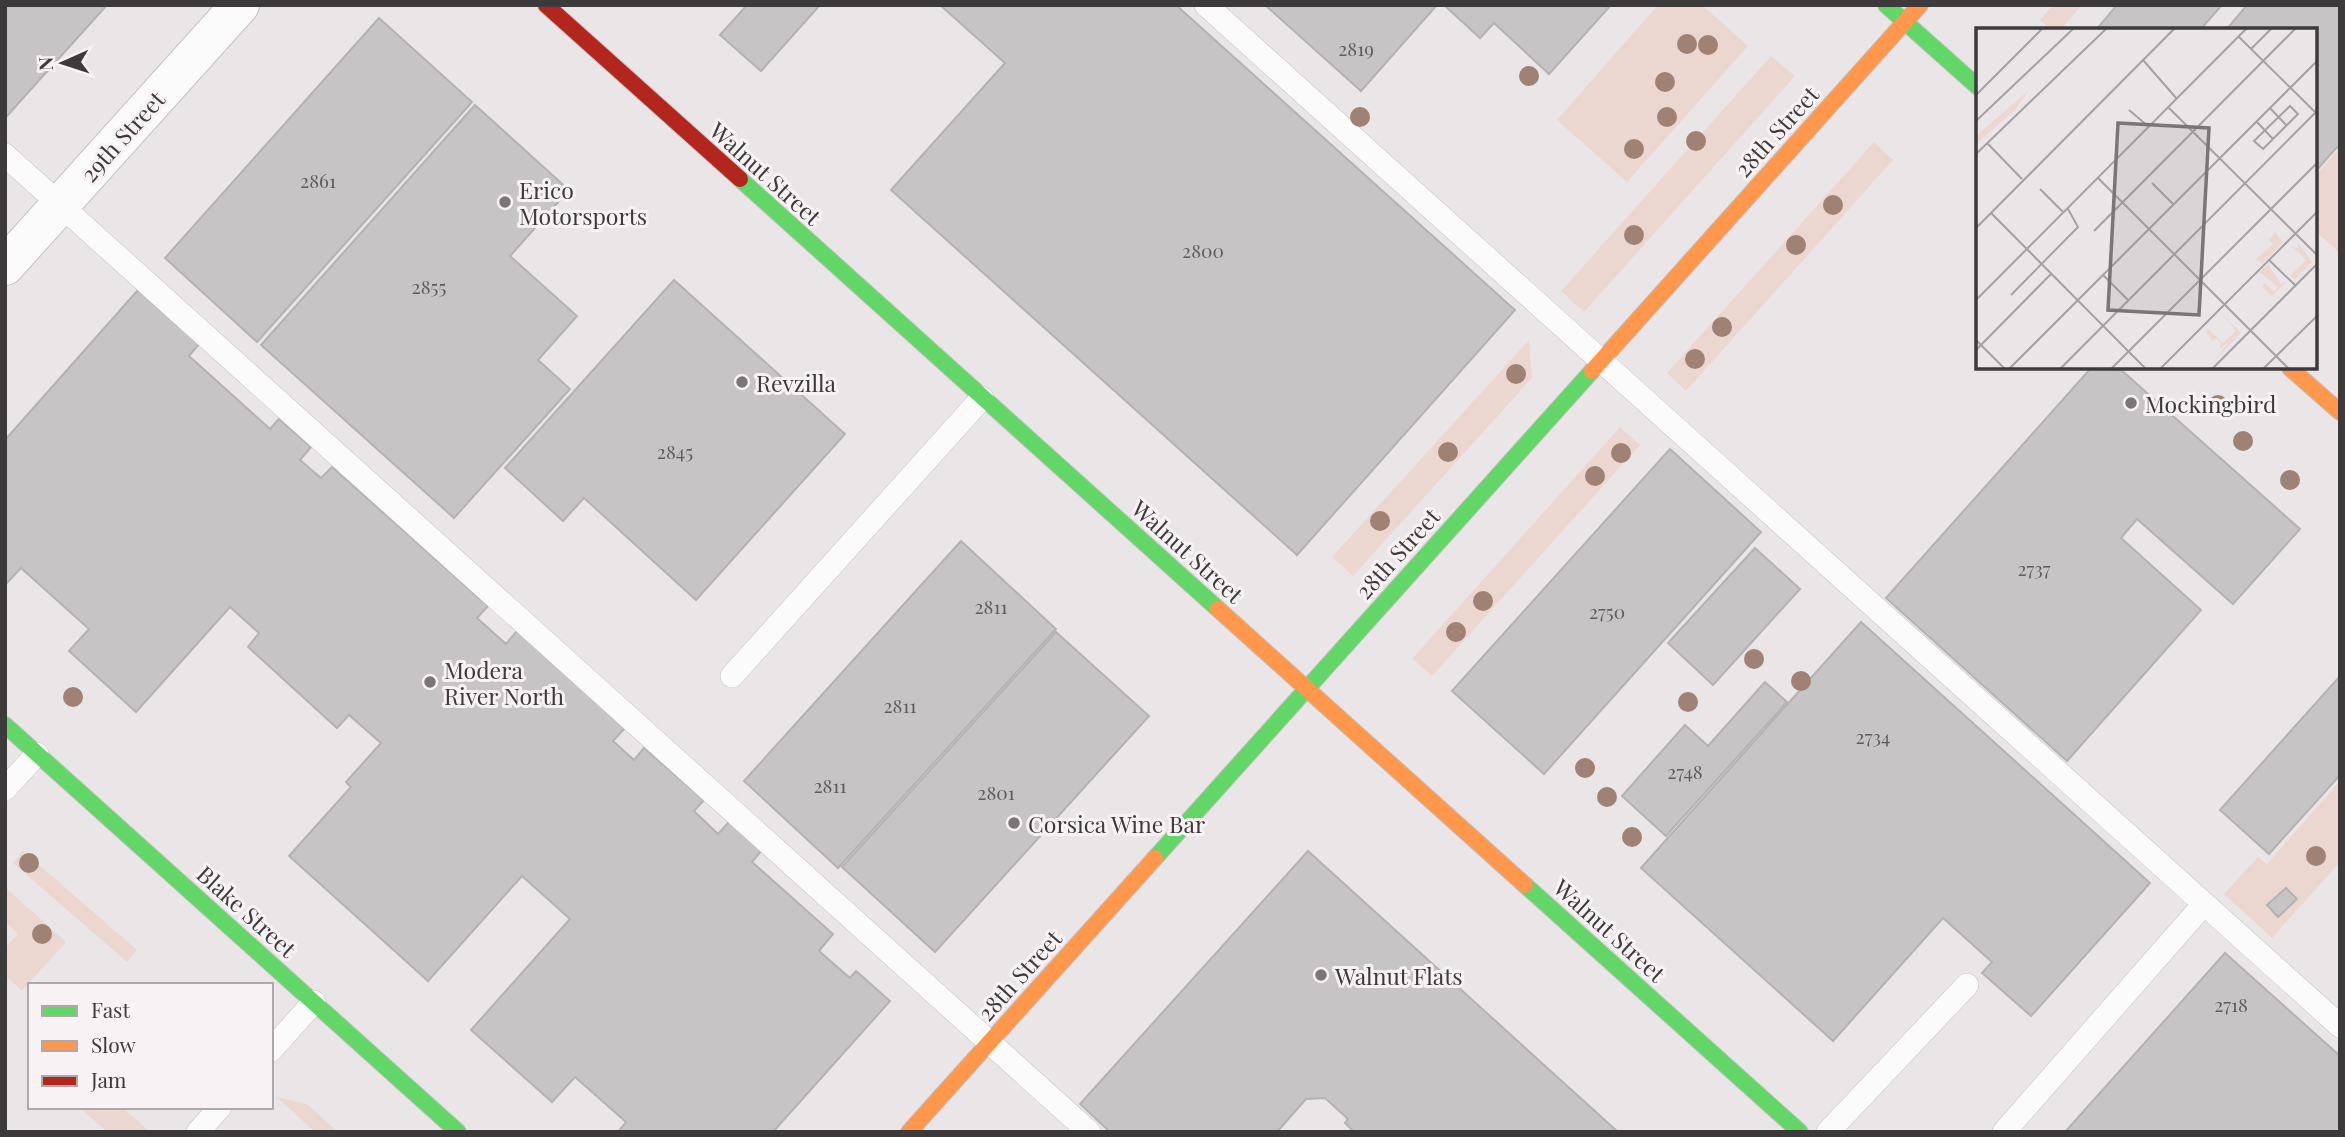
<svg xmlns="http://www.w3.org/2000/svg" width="2345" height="1137" font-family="'Playfair Display',serif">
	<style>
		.green { fill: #ebd7d0 }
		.building { fill: #c7c4c5; stroke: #b5b2b3; stroke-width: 2 }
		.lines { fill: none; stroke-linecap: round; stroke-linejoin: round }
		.lane-casing { stroke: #c5c2c3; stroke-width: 24 }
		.street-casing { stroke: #c5c2c3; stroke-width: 40 }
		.fast-casing { stroke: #c5c2c3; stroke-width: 18 }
		.slow-casing { stroke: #c5c2c3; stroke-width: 18 }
		.jam-casing { stroke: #c5c2c3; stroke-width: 18 }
		.lane { stroke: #fcfbfc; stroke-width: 23 }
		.street { stroke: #fcfbfc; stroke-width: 38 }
		.fast { stroke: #63d668; stroke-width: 16 }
		.slow { stroke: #ff974d; stroke-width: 16 }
		.jam { stroke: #b3261e; stroke-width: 16 }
		.tree { fill: #9f8274 }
		.poi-dot { fill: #7a7678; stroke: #f9f2f5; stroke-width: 2.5 }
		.labels { text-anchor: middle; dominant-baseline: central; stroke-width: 6; stroke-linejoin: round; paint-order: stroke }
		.number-label { font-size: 19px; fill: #605c5e }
		.street-label { font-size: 23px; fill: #3d3a3b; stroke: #f9f2f5 }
		.poi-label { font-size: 23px; fill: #3d3a3b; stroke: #f9f2f5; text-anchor: start }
		.inset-road { fill: none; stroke: #a5a1a3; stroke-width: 2 }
		.view { fill: #7a7678; fill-opacity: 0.15; stroke: #7a7678; stroke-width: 3.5 }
		.inset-edge { fill: none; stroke: #3d3a3b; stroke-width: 3.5 }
	</style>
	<rect width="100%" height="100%" fill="#eae6e8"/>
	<g class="green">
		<polygon points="1658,5 1702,5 1748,46 1627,182 1557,120"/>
		<polygon points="2053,5 2082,5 2060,30 2052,30 2040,20"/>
		<polygon points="1771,56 1795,76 1584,312 1561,291"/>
		<polygon points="1874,142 1893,160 1686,391 1667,373"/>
		<polygon points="2339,149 2340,150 2340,253 2315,231 2315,176"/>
		<polygon points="1529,340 1532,378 1353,576 1332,557"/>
		<polygon points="1620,427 1640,445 1432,676 1412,659"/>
		<polygon points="2340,781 2340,862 2272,938 2224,894 2258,857 2267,864"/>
		<polygon points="23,851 137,950 127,962 13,863"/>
		<polygon points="5,887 66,942 22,991 5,975 5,948 18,934 5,922"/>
		<polygon points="277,1097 307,1104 338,1132 315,1132"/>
		<polygon points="79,1107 122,1107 150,1132 107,1132"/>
	</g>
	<g class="building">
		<polygon points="5,5 107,5 7,116 5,114"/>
		<polygon points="747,5 820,5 761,71 720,35"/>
		<polygon points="940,5 1176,5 1515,310 1297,555 891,190 1005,63"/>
		<polygon points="1265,5 1437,5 1361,91"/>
		<polygon points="1444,5 1611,5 1549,74 1494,23 1480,38"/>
		<polygon points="2117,5 2222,5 2200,30 2096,30"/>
		<polygon points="2247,5 2340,5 2340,150 2337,147 2315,172 2315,30 2226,30"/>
		<polygon points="379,18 472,102 257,342 165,258"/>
		<polygon points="475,105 569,190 510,256 577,316 538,360 570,389 454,518 261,345"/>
		<polygon points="674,280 845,434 696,600 584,498 563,521 505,468"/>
		<polygon points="138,290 199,344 189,356 270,429 279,419 311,447 300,460 321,478 332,467 488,606 477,618 506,644 517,631 625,728 613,741 634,760 644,748 704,800 694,811 718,834 730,821 762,850 752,862 833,934 819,951 850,978 856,971 890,1001 773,1132 618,1132 626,1122 575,1077 552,1102 471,1030 570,919 522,876 428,981 289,856 351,787 346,782 381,743 349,715 337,728 248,647 259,633 230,607 136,712 69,651 89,629 21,568 5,585 5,440"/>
		<polygon points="2091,368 2119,368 2300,529 2233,604 2137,519 2121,538 2201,610 2067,761 1886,598"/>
		<polygon points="1670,449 1761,532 1544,774 1452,691"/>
		<polygon points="961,541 1056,629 838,868 744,781"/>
		<polygon points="1755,548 1800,589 1713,685 1668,643"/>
		<polygon points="1861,622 2150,883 2031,1016 1982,973 1992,962 1943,918 1833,1041 1641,868"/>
		<polygon points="1056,632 1149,716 935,952 842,867"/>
		<polygon points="2340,676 2340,775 2269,854 2220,810"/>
		<polygon points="1765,682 1787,702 1666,836 1622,796 1685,725 1708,746"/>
		<polygon points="1308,851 1618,1132 1354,1132 1345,1123 1348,1119 1325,1098 1306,1099 1277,1132 1110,1132 1080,1104"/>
		<polygon points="2286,888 2297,899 2278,917 2267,905"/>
		<polygon points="2225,953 2340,1056 2340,1132 2065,1132"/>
	</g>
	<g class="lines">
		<defs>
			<g id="lane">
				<polyline points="1206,5 2340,1026"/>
				<polyline points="5,155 1089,1132"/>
				<polyline points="732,676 982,398"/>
				<polyline points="5,789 37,754"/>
				<polyline points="271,1050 314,1002"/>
				<polyline points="198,1132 220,1107"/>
				<polyline points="1828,1132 1967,985"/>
				<polyline points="2004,1132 2204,904"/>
			</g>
			<polyline id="street" points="5,266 240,5"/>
			<g id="fast">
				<polyline points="1886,5 1978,87"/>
				<polyline points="740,179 1218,609"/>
				<polyline points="5,725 458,1132"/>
				<polyline points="1155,858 1592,371"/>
				<polyline points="1525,885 1800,1132"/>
			</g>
			<g id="slow">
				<polyline points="2290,368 2340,412"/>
				<polyline points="1592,371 1920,5"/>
				<polyline points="1218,609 1525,885"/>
				<polyline points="909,1132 1155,858"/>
			</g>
			<polyline id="jam" points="546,5 740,179"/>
		</defs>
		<use href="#lane" class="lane-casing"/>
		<use href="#street" class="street-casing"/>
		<use href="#fast" class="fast-casing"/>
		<use href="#slow" class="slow-casing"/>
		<use href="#jam" class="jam-casing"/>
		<use href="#lane" class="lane"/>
		<use href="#street" class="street"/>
		<use href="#fast" class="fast"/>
		<use href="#slow" class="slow"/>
		<use href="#jam" class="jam"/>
	</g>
	<g class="tree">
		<circle cx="1687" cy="44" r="10"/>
		<circle cx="1708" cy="45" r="10"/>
		<circle cx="1529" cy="76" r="10"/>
		<circle cx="1665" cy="82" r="10"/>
		<circle cx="1360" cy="117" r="10"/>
		<circle cx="1667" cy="117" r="10"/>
		<circle cx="1696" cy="141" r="10"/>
		<circle cx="1634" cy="149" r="10"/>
		<circle cx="1833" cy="205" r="10"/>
		<circle cx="1634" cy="235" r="10"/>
		<circle cx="1796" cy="245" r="10"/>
		<circle cx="1722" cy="327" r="10"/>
		<circle cx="1695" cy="359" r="10"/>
		<circle cx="1516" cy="374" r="10"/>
		<circle cx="2218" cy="405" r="10"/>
		<circle cx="2243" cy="441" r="10"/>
		<circle cx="1448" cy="452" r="10"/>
		<circle cx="1621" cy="453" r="10"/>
		<circle cx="1595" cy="476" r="10"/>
		<circle cx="2290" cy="480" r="10"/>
		<circle cx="1380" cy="521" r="10"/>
		<circle cx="1483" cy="601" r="10"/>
		<circle cx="1456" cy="632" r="10"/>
		<circle cx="1754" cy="659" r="10"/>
		<circle cx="1801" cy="681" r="10"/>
		<circle cx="73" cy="697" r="10"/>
		<circle cx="1688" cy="702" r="10"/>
		<circle cx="1585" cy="768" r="10"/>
		<circle cx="1607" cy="797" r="10"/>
		<circle cx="1632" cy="837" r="10"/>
		<circle cx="2316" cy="856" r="10"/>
		<circle cx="29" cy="863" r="10"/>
		<circle cx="42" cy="934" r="10"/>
	</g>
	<g class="poi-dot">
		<circle cx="505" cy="202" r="7"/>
		<circle cx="742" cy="382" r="7"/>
		<circle cx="2131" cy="403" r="7"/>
		<circle cx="430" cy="682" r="7"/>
		<circle cx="1014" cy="823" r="7"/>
		<circle cx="1321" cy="975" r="7"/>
	</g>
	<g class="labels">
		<g class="number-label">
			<text x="1356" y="48">2819</text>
			<text x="318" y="180">2861</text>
			<text x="1203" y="250">2800</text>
			<text x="429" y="286">2855</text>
			<text x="675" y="451">2845</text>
			<text x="2034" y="568">2737</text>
			<text x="991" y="606">2811</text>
			<text x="1607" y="611">2750</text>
			<text x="900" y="705">2811</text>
			<text x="1873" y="736">2734</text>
			<text x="1685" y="771">2748</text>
			<text x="830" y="785">2811</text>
			<text x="996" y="792">2801</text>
			<text x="2231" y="1004">2718</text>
		</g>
		<g class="street-label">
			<text transform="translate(1776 131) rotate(-48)">28th Street</text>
			<text transform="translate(122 136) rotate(-48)">29th Street</text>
			<text transform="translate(766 173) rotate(42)">Walnut Street</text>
			<text transform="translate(1188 551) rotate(42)">Walnut Street</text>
			<text transform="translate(1397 553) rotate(-48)">28th Street</text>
			<text transform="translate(247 911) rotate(42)">Blake Street</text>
			<text transform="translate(1610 930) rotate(42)">Walnut Street</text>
			<text transform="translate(1019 975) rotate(-48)">28th Street</text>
		</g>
		<g class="poi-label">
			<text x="519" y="189">Erico<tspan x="519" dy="26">Motorsports</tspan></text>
			<text x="756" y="382">Revzilla</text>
			<text x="2145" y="403">Mockingbird</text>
			<text x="444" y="669">Modera<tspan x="444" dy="26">River North</tspan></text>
			<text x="1028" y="823">Corsica Wine Bar</text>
			<text x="1335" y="975">Walnut Flats</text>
		</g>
	</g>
	<g transform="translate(1976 28)">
		<rect width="341" height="341" fill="#eae6e8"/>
		<path d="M53 62 39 82 0 116V108ZM299 204 307 214 286 236 280 231 297 216 293 212ZM321 214 336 234 319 251 314 248 330 232 316 218 323 221ZM292 236 305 256 311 253 296 268 286 258 289 255 298 264 302 259 283 244ZM244 284 265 305 236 335 255 311 244 321 245 315 240 310 236 313 230 303 232 301 247 315 260 303Z" fill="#ebd7d0"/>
		<path class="inset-road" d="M263 9 342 87M275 21 296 0M167 32 201 71M0 67 67 0M314 78 322 86 287 121 278 113ZM193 80 342 228M294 80 311 98M153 82 173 99M0 93 98 0M280 93 297 111M12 116 46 151M0 126 131 0M122 150 313 341M176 155 197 176M64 161 88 185M15 185 170 341M0 200 199 0M118 203 320 0M293 232 319 257M127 247 152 272M35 267 102 199 92 181M0 272 271 0M0 312 29 341M0 322 75 246M33 341 342 32M84 341 339 85M135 341 342 134M184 341 342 183M236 341 342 235M287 341 342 287"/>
		<path class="view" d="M142 95 233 100 223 287 132 282Z"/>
		<rect width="341" height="341" class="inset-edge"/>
	</g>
	<rect width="2345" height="1137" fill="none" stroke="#3d3a3b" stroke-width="14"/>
	<rect x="28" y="983" width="245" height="126" fill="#f9f2f5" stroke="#aea8ab" stroke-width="2"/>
	<rect x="42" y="1006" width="35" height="10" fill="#63d668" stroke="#aea8ab" stroke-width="2"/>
	<text x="91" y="1018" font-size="21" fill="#3d3a3b">Fast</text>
	<rect x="42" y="1041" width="35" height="10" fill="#ff974d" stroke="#aea8ab" stroke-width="2"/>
	<text x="91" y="1053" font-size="21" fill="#3d3a3b">Slow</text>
	<rect x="42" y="1076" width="35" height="10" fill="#b3261e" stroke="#aea8ab" stroke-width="2"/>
	<text x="91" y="1088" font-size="21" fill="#3d3a3b">Jam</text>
	<g transform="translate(63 63) rotate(267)" stroke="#f9f2f5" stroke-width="5" paint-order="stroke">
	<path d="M0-5L12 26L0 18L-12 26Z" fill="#3d3a3b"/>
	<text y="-10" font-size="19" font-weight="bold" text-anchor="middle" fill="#3d3a3b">N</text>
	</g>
</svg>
